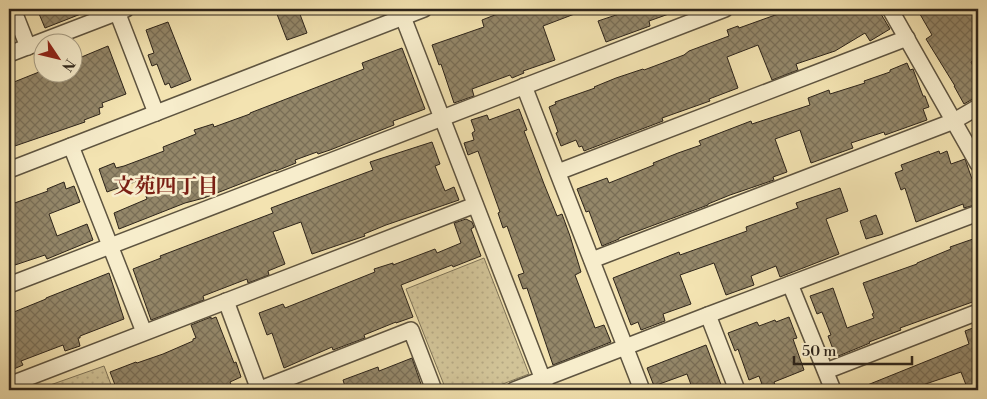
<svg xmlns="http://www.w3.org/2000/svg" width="987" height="399" font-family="'Libre Bodoni','Noto Serif JP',serif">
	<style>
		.park { fill: url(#park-dots); stroke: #7f7458 }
		.building { fill: url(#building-cross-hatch); stroke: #2d241a }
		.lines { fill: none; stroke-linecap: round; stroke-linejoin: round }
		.street-casing { stroke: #5e5440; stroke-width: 18 }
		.street { stroke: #f7edcc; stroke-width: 15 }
		.labels { text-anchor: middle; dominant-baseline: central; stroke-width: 5; stroke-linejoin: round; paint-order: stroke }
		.neighbourhood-label { font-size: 21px; font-weight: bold; fill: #7a1f14; stroke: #f7edcc }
	</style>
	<defs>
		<pattern id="park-dots" width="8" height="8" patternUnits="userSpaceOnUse" patternTransform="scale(1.25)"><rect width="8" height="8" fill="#d1c397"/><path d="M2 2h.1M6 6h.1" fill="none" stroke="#b4a782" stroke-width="1.8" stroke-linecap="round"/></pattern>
		<pattern id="building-cross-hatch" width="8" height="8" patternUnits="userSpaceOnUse" patternTransform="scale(1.25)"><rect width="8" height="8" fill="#948769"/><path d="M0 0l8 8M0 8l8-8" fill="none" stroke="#796e56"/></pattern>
	</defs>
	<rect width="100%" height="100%" fill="#f3e3b1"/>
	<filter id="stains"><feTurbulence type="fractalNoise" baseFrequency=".004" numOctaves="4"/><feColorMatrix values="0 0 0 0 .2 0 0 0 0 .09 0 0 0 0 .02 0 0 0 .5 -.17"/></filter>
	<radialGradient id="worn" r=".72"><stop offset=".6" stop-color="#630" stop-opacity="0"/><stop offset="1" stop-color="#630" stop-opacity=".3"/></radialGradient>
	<g class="park">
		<polygon points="484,258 529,374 487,390 446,390 406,289"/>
		<polygon points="104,366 113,390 36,390"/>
	</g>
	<g class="building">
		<polygon points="37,9 91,9 91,10 45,28"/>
		<polygon points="275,9 298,9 307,33 287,40"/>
		<polygon points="510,9 585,9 585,10 543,26 555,60 523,71 524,73 512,78 510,75 472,89 474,96 454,103 441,64 439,65 432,45 484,27 482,20"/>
		<polygon points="634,9 679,9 680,10 649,21 650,26 606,42 598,21"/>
		<polygon points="792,9 878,9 890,29 870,41 865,33 835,51 796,64 798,70 772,80 758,45 727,57 738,88 709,99 710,101 662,118 663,121 584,151 582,146 579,147 576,140 561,146 556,133 558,132 549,107 556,104 555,102 595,88 594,87 616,78 643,69 644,70 684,55 689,51 729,36 727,30 738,26 739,28"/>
		<polygon points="917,9 978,9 978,58 971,62 978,76 978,96 964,104 954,86 955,86 926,39 932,35"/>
		<polygon points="168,22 191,80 171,88 169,83 165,85 157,64 152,66 148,55 154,53 146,30"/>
		<polygon points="108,46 126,94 102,103 103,107 99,108 100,114 84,120 85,122 9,148 9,84 39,72 72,72 72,61"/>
		<polygon points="402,48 425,109 393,121 394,125 330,150 318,154 317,152 295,160 296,163 276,171 276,170 204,198 185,203 119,229 114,213 147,199 140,180 107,192 99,169 114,163 116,168 124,166 164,151 163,147 196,134 194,130 213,124 214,127 250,114 250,113 364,69 362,63"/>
		<polygon points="907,63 910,70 913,69 923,96 925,96 929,107 923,109 927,120 885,135 884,132 851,143 853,148 811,163 800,130 775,139 787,172 773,177 774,180 730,195 708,204 708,205 619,238 619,239 602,246 589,211 586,212 577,189 607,178 609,183 654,165 653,163 678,153 701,145 699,141 751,121 752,124 810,105 808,98 829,90 830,94 865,83 864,81 890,72 890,70"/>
		<polygon points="519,109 527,130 524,131 544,184 557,216 562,214 570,236 581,272 575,275 595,328 604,325 611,342 553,365 527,288 523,289 518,275 524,273 507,226 503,228 498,213 500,212 478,151 468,155 464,143 474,140 472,133 475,131 471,120 487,115 489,120"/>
		<polygon points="432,142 440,164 435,166 445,191 454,187 459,200 386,225 364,234 365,236 312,254 301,222 273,232 285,264 268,271 269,275 248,283 247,279 203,296 204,300 151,320 133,269 161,258 160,256 273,213 271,208 373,170 370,162"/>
		<polygon points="939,151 940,154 947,151 951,164 965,159 972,179 975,178 978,190 978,204 964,208 963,204 916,222 905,188 901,190 895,173 903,170 901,165"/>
		<polygon points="64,182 66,189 74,186 80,202 49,214 57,236 87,224 93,240 47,259 45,255 9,267 9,205 48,191 47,189"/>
		<polygon points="840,188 848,211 826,219 839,254 780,277 776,266 751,276 754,285 726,295 714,263 680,275 691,304 663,314 665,321 641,330 638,322 631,325 613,278 679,252 680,255 747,231 746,227 798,208 796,203"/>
		<polygon points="876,215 883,234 866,239 860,221"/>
		<polygon points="466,219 472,222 474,227 471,229 481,256 453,267 452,265 401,285 413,317 396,323 396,322 364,335 365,338 333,350 332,347 284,368 272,333 267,335 259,313 283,304 285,308 375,272 374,269 393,263 393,265 435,249 437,253 461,243 454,223"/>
		<polygon points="973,239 978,254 978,300 900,328 901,330 869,342 870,343 836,357 828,336 831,335 822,312 817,314 810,296 833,288 847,328 874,318 872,314 874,313 863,283 917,264 917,263 951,249 950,247"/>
		<polygon points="109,273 124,319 80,336 80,338 78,338 80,346 65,351 63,345 21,361 23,365 9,371 9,314 46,299 46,298"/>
		<polygon points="211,317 211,319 216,317 234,363 236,362 241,377 230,382 232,387 225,390 117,390 110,372 136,362 137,363 163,354 193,341 193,339 196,338 191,325"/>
		<polygon points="789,317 797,338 793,339 804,370 774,382 777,390 764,390 759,376 749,380 738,349 735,351 728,333 757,322 759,326 775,320 776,322"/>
		<polygon points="978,326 978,390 968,390 961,372 908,390 855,390 969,344 965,331"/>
		<polygon points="706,345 723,390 693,390 687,374 654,386 647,368"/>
		<polygon points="412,358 423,390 346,390 343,380 378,367 379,371"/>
	</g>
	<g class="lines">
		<defs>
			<g id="street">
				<polyline points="13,9 28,47"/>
				<polyline points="116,9 156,113"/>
				<polyline points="890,9 978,164"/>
				<polyline points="403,17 547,390"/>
				<polyline points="9,54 126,9"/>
				<polyline points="524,86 642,390"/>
				<polyline points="71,146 144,332"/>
				<polyline points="9,170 424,9"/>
				<polyline points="558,172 907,38"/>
				<polyline points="592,260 954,121 978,107"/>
				<polyline points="790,284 833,390"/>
				<polyline points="9,285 725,9"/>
				<polyline points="226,301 259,390"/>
				<polyline points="708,315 737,390"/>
				<polyline points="826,371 978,312"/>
				<polyline points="9,385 475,205"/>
				<polyline points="258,390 411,330 434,390"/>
				<polyline points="514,390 708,315 978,213"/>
			</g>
		</defs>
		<use href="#street" class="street-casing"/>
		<use href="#street" class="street"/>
	</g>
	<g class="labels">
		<g class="neighbourhood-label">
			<text x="166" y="187">文苑四丁目</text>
		</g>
	</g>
	<rect width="987" height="399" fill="none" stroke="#f3e3b1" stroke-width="30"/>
	<rect x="10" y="10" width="967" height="379" fill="none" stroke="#2d241a" stroke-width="2.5"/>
	<rect x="15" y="15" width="957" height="369" fill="none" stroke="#2d241a"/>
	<g transform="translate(58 58) rotate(125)"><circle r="24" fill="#f7edcc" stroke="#a69d85"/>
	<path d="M0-4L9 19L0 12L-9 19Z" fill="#8f2418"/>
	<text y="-8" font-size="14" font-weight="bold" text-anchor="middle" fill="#2d241a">N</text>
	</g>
	<path d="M794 356v8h118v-8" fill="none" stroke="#2d241a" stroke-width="2.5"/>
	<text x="802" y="356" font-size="15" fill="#2d241a" stroke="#f7edcc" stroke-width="4" paint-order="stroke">50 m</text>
	<rect width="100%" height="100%" filter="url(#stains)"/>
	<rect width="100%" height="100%" fill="url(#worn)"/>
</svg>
